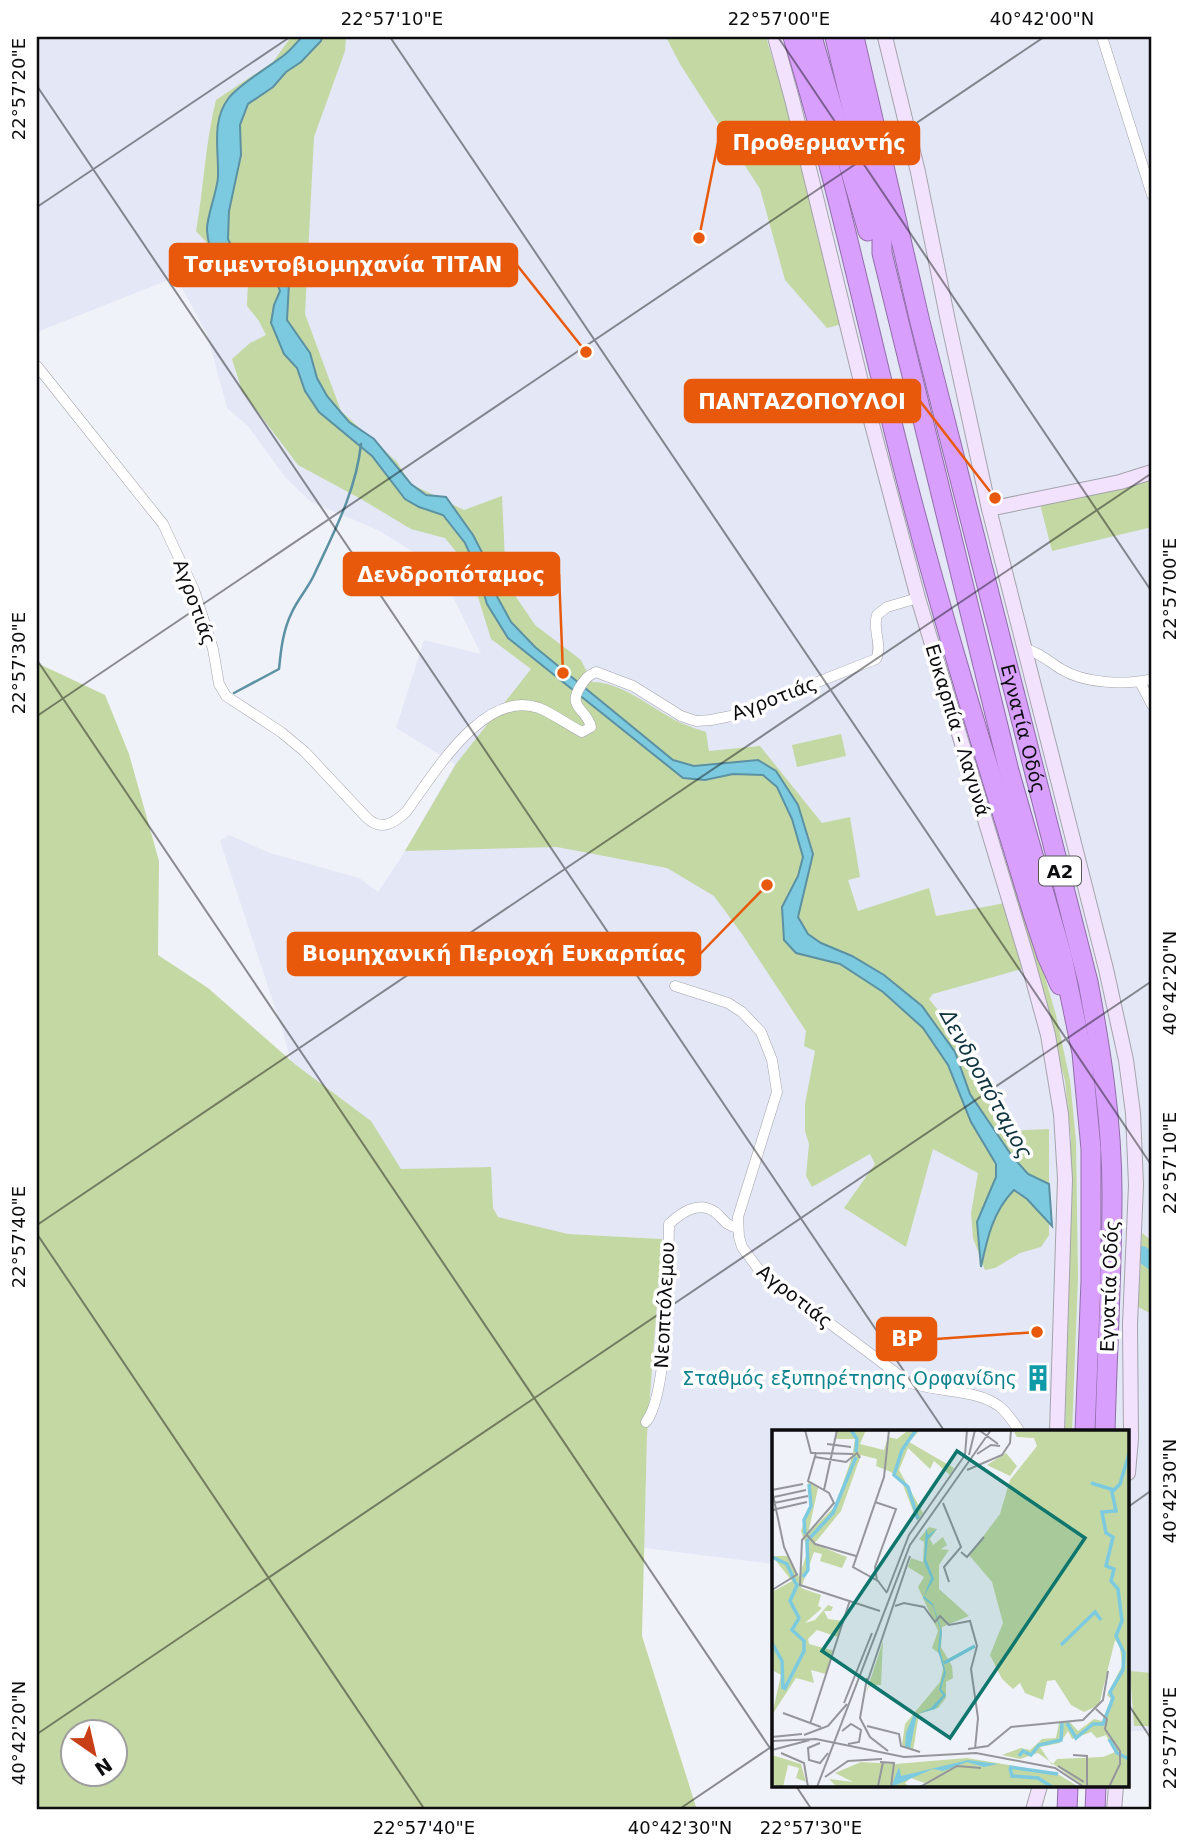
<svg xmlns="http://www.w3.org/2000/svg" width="1189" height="1847" font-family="'DejaVu Sans',sans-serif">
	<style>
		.built { fill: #e4e7f6 }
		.green { fill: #c4d8a3; fill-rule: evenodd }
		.water { fill: #7ccae0; stroke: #5b91a2; stroke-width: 2 }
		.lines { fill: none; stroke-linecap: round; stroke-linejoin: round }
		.stream { stroke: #5b91a2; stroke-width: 2.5 }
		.river { stroke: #7ccae0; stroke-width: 16 }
		.street-casing { stroke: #a3a4ab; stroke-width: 11 }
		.secondary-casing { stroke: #a3a4ab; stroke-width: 16 }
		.highway-casing { stroke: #916da9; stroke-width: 21 }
		.street { stroke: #fff; stroke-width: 10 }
		.secondary { stroke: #f3e2fe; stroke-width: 14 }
		.highway { stroke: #d8a0fc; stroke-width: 19 }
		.ticks { fill: none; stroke: #0d0d10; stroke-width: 2; stroke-opacity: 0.45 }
		.labels { text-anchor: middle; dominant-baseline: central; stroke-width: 7; stroke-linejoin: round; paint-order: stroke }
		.shield { fill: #fff; stroke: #565658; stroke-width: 2 }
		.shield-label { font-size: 18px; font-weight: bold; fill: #0d0d10 }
		.street-label { font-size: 19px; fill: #0d0d10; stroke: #fff }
		.culture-label { font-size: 19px; fill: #0d838f; stroke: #fff; text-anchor: end }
		.water-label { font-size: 21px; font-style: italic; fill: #0e343e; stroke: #fff }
		.inset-river { fill: none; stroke: #7ccae0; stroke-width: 3.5 }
		.inset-road { fill: none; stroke: #95969c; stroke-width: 2 }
		.view { fill: #0f766e; fill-opacity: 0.15; stroke: #0f766e; stroke-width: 3.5 }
		.inset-edge { fill: none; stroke: #0d0d10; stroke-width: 3.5 }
		.leader { fill: none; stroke: #e8590c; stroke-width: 2.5 }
		.callout-dot { fill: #e8590c; stroke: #fff; stroke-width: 2.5 }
		.callout { fill: #e8590c; stroke: #e8590c; stroke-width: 2.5 }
		.callout-label { font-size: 21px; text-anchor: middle; font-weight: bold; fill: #fff }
		.neatline { fill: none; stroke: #0d0d10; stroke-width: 2.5 }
		.ticks-label { font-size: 18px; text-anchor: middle; fill: #0d0d10 }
	</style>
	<rect width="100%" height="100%" fill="#f0f2f9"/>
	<polygon class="built" points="37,37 1152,37 1152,1731 1128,1731 1128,1432 774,1432 774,1564 644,1548 647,1435 661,1239 568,1234 481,1224 309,1124 282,1029 220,841 229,835 270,853 359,878 378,892 402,856 455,764 396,728 424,640 481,654 439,568 378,530 311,502 285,477 248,426 227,408 207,334 176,277 37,332"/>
	<g class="green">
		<path d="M291 37H346L345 51 314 137 305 314 341 411 397 462 411 484 464 510 502 496 506 582 535 625 581 660 592 682C623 682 652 709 679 722 688 726 697 729 706 732L709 751 760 746 822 823 850 817 860 877 848 880 858 911 929 888 936 916 1005 903 1022 969 933 994 929 999 958 1035 978 1086 1007 1131 1049 1129V1235L1041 1247 1020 1253 995 1268 985 1270 973 1238 971 1213 978 1173 933 1149 906 1247 844 1208 875 1164 870 1154 812 1187 806 1176 809 1144 805 1131V1104L815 1051 804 1046 806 1031 742 934 714 896 667 868 557 847 405 851 456 764 531 669 491 639 469 568 445 538 411 529 361 499 298 465 242 391 232 359 250 343 266 335 259 321 247 306 248 280 228 266 196 231C204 187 205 144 216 100L273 62Z"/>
		<polygon points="666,37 766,37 790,118 842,324 827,328 785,280 760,189 680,64"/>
		<polygon points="1150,478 1152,487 1152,527 1052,551 1040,504"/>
		<polygon points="917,555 923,555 1056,1015 1070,1080 1076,1141 1078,1277 1072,1432 1065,1432 1071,1139 1065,1081 991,805"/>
		<path d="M37 663 105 695 129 754 159 861 158 955 208 988 296 1065 371 1121 401 1169 491 1167 493 1208 498 1217 568 1234 662 1239 647 1435 642 1636 697 1810H37ZM74 1731H116V1773H74Z"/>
		<polygon points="841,734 846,756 797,767 792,745"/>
		<polygon points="1142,1233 1152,1241 1152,1314 1138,1307"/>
		<polygon points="1130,1671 1152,1673 1152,1726 1134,1726"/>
	</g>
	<path class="water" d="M302 37H322L321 41 301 62 286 72 273 87 248 104 240 125 241 155 229 211 228 239 231 245 256 244 279 256 289 283 287 320 310 353 317 378 327 396 349 422 374 439 411 484 426 495 446 497 473 535 487 562 494 591 511 622 535 647 673 760 694 766 758 760 776 771 798 805 813 854 798 917 808 934 821 943 852 956 884 975 922 1006 955 1052 970 1094 1012 1156 1028 1174 1049 1184 1052 1226 1027 1199 1014 1190C993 1211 987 1239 981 1267L977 1222 996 1177V1164L971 1122 948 1065 923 1028 883 992 840 964 796 953 784 940 782 907 798 876 803 857 792 819 777 787 763 775 733 774 705 780 683 778 508 638 487 604 476 567 465 543 443 515 419 507 405 499 372 456 319 412 305 391 297 368 284 354 271 323 274 305 280 291 270 265 263 261C232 273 209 266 207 230 206 219 217 192 218 177 219 151 211 122 228 99 238 85 269 67 283 56 290 51 296 43 302 37Z"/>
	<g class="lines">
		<path class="stream" d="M234 693 279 669C281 649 283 630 292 612 298 599 308 588 314 575 334 532 356 491 361 444"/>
		<polyline class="river" points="1142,1254 1152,1262"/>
		<defs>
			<g id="street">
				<polyline points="1102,37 1152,195"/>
				<path d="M37 366 163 524 194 590 213 649 219 684 226 696 281 732 305 752 367 818C381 831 393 824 406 812 433 776 483 688 539 708 554 714 568 725 582 732L591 727C587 709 567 708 580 687 585 679 587 676 596 672L633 686 681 716 696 721 711 720 731 716 876 659C883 646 872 629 877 615L887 607 918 598"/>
				<path d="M1023 648C1039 652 1048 661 1061 669 1085 684 1126 685 1152 679"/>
				<polyline points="1140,682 1152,705"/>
				<path d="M675 986 728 1003 742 1012 761 1032 772 1060 777 1092 738 1217 739 1237 742 1247 759 1270 908 1382C936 1393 974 1388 999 1406 1008 1413 1014 1423 1020 1432"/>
				<path d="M646 1422C669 1393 668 1265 669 1224 681 1213 698 1200 715 1212 725 1220 723 1224 738 1228"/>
			</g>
			<g id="secondary">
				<polyline points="775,37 793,103 865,398 918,598 1028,962 1048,1035 1061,1114 1065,1179 1057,1432"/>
				<polyline points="885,37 918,172 948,321 989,509 1106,969 1126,1060 1133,1113 1136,1185 1130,1324 1131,1439 1128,1473"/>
				<polyline points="989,509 1120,482 1152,472"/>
				<polyline points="1033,1810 1040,1786"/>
				<polyline points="1114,1810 1116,1786"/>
			</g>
			<g id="highway">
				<path d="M793 37C836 177 866 321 902 463 941 616 988 766 1034 917L1047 956 1060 985"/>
				<polyline points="812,37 868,231"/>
				<polyline points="835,37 882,232 882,253 1009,771 1062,956 1082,1053 1091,1149 1091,1281 1085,1432"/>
				<path id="s1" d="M854 37 920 322 1088 982C1101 1051 1112 1122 1112 1193 1112 1273 1107 1353 1105 1432"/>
				<polyline points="1067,1810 1068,1786"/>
				<polyline points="1095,1810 1096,1786"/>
			</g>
		</defs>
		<use href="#street" class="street-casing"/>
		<use href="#secondary" class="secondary-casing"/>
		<use href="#highway" class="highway-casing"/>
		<use href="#street" class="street"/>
		<use href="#secondary" class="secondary"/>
		<use href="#highway" class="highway"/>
	</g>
	<path class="ticks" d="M390 37 1152 1166M778 37 1152 592M37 86 945 1432M37 207 290 37M37 660 774 1754M37 716 1044 37M37 1225 1152 473M37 1234 425 1810M1128 1507 1152 1490M1128 1704 1152 1740M37 1734 1152 981M796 1786 812 1810M37 1808 38 1810M678 1810 774 1745"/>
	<defs>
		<symbol id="building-bare" viewBox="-9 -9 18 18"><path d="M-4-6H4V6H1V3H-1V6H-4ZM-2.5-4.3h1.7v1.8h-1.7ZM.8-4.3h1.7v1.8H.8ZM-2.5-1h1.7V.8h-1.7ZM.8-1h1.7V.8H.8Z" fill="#0f9aa8" stroke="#fff" stroke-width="2.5" paint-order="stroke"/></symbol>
	</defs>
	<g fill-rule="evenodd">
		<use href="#building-bare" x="1019" y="1359" width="38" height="38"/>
	</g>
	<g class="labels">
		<rect class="shield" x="1039" y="856.5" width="42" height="29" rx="5"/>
		<g class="shield-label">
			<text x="1060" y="871">Α2</text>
		</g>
		<g class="street-label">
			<text transform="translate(195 602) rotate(70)">Αγροτιάς</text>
			<text transform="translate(774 698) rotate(-21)">Αγροτιάς</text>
			<text stroke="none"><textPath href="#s1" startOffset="712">Εγνατία Οδός</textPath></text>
			<text transform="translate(958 730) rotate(73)">Ευκαρπία - Λαγυνά</text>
			<text transform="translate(1109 1286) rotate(-88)">Εγνατία Οδός</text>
			<text transform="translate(795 1296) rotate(38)">Αγροτιάς</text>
			<text transform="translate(664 1305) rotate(-87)">Νεοπτόλεμου</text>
		</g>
		<g class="culture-label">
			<text x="1017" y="1378">Σταθμός εξυπηρέτησης Ορφανίδης</text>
		</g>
		<g class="water-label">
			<text transform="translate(986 1084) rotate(61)">Δενδροπόταμος</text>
		</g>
	</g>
	<g transform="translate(772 1430)">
		<rect width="357" height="357" fill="#f0f2f9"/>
		<path d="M65 0H94L88 14 112 20 116 7 125 9 134 2 148 0 137 12 182 38 178 45 162 31 158 39 136 18 127 40 151 83 145 91 131 55 119 42 104 36 105 29 89 25 69 81 42 114 75 127 70 138 48 131 50 124 42 122 29 158 49 165 46 176 50 178 33 193 43 190 56 175 61 177 59 181H52L56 189 71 191 66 207 45 200 36 209 37 214 62 221 54 244 39 240 42 253 24 248 0 285 9 245 0 240V162L20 151 0 126H16L27 147 36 120 29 101 39 72 36 51 46 58 36 104 63 76 80 27 83 9H63ZM357 0V357H313L266 323 248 329 230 325 249 318 258 320 270 309 284 308 287 293 298 292 306 301 322 289 330 291 339 269 335 265 350 236 348 216 343 210 327 275 312 282 299 275 283 250 275 251 271 270 253 263 248 253 241 259 230 249 218 225 231 193 220 152 197 125 228 84 238 50 265 16 262 8 245 7 242 2ZM296 301 300 309 319 302 325 308 334 305 343 322 331 327 285 329 280 335 268 317 288 313ZM234 23 245 36 238 46 215 35ZM157 97 165 99 158 109 161 115 171 107 175 115 169 119 177 120 167 135V159L197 186 170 197 169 217 180 236 181 248 174 252V268L166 278 147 284 141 321 130 315 133 294 168 252 171 239 169 225 160 218 166 201 146 157 152 147 136 137 139 128 151 132 152 112 147 109ZM111 211 109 255H98L94 263ZM0 325 29 334 34 352 24 348 27 338 16 335 11 357 0 354ZM195 328 284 343 307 357H151L155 354 139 348 133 353 137 357H65L57 349 81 352 63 343 89 332 123 334Z" fill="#c4d8a3" fill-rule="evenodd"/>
		<path d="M154 98 156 105 165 99 156 109 154 129 162 149 152 166 161 174 170 202 168 220 174 243 169 259 174 265 163 279 145 284 138 319 133 317 134 303 141 286 159 278 171 265 167 260 172 241 166 221 168 199 161 176 151 168 159 148 152 132ZM196 330 226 334 212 337 195 332 171 341 161 339 119 357 127 337 129 346Z" fill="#7ccae0"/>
		<path class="inset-river" d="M79 0 85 9 84 22M144 0 130 20 122 45 136 57 146 89M319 53 342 60M33 104 32 90 39 76 37 54M0 127 15 134 24 154M31 147 36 140 35 111 61 83 84 27M0 213 10 231 11 259M289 215 323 182 329 190M172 233 203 216M12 260 32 221V211L20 200 27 188 18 171 26 153M295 293 304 308 321 294H331L341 268 338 262 351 240 352 223 344 206 350 191 346 159 339 151 342 139 334 136 341 107 334 103 330 82 344 81 340 62 348 54 357 24M337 309 345 323 357 329M247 326 251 321 259 325 267 315 289 310 290 293M237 337 286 344M238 338 240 346 266 348 280 357"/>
		<path class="inset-road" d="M33 0 39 23H44M207 0 226 14M55 14 79 17M81 24 44 23 36 51 57 63 62 73 30 110 28 155 108 181M205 24 219 15 228 16M197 25 203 0M43 27 74 32 85 23 88 28M195 40 230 25 238 13 239 0M0 60 12 117 25 145M0 60 31 54M52 60 65 0M2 67 34 60M103 72 124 79 103 137 105 151M2 73 36 66M171 73 189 117 172 137 177 152M0 80 35 72M35 105 43 114 84 126M189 122 195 127 212 107M0 160 26 144M115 162 137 105 193 25 195 0M115 163 106 151 81 137 112 47 117 0M123 176 132 173 152 177 163 192 168 186 177 195 198 191 205 216 199 239 206 288 203 319M95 248 88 288 98 307 116 321M96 250 138 126M72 273 100 203M324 279 335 289 333 299 348 321V334L337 357M11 283 49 297M38 294 78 170M95 296 127 304 129 316 148 322M70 301 79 294 89 300 87 312 76 314M32 305 56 296 75 274M0 307 30 304M0 311 44 309 132 327 204 323 283 338 312 357M48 313 36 318 37 330 48 333 56 323M196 319 216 316 239 297 311 290 331 270 336 241M0 320 38 310M9 323 32 333 36 357M301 325 315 326V356M108 332 122 333 119 357M286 336 312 352M53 347 76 331 110 329M106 356 111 332M45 357 138 115 219 0M148 357 185 336 209 338"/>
		<path class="view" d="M185 21 313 108 178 308 50 221Z"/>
		<rect width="357" height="357" class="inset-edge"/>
	</g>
	<path class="leader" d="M699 238L718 143M586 352L517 265M995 498L920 401M563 673L559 574M767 885L700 954M1037 1332L936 1339"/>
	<g class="callout-dot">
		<circle cx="699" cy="238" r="7"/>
		<circle cx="586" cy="352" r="7"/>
		<circle cx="995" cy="498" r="7"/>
		<circle cx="563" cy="673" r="7"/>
		<circle cx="767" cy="885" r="7"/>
		<circle cx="1037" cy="1332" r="7"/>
	</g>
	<g class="callout">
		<rect x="718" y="122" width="201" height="42" rx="7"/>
		<rect x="170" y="244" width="347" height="42" rx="7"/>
		<rect x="685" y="380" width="235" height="42" rx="7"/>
		<rect x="344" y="553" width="215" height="42" rx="7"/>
		<rect x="288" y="933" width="412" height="42" rx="7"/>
		<rect x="877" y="1318" width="59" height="42" rx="7"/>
	</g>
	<g class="callout-label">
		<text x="819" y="150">Προθερμαντής</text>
		<text x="343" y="272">Τσιμεντοβιομηχανία ΤΙΤΑΝ</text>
		<text x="802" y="409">ΠΑΝΤΑΖΟΠΟΥΛΟΙ</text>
		<text x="451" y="582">Δενδροπόταμος</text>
		<text x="494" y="961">Βιομηχανική Περιοχή Ευκαρπίας</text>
		<text x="907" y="1346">BP</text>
	</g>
	<rect width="1189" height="1847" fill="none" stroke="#ffffff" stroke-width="77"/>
	<g transform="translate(94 1753) rotate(146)"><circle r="33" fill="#ffffff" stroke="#9e9e9f" stroke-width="2"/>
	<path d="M0-5L12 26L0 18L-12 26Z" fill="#c83f17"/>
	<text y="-10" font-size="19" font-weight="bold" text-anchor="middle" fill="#0d0d10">N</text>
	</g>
	<rect x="38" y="38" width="1112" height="1770" class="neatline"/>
	<g class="ticks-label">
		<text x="392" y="25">22°57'10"E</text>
		<text x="779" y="25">22°57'00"E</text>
		<text x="1042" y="25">40°42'00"N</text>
		<text transform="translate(19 89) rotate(-90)" y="6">22°57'20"E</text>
		<text transform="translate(1170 589) rotate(-90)" y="6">22°57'00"E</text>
		<text transform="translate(19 663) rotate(-90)" y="6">22°57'30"E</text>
		<text transform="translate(1170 983) rotate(-90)" y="6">40°42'20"N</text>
		<text transform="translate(1170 1163) rotate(-90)" y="6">22°57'10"E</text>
		<text transform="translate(19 1237) rotate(-90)" y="6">22°57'40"E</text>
		<text transform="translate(1170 1491) rotate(-90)" y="6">40°42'30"N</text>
		<text transform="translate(19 1733) rotate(-90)" y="6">40°42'20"N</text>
		<text transform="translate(1170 1738) rotate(-90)" y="6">22°57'20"E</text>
		<text x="424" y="1834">22°57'40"E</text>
		<text x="680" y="1834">40°42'30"N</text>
		<text x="811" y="1834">22°57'30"E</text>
	</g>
</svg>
